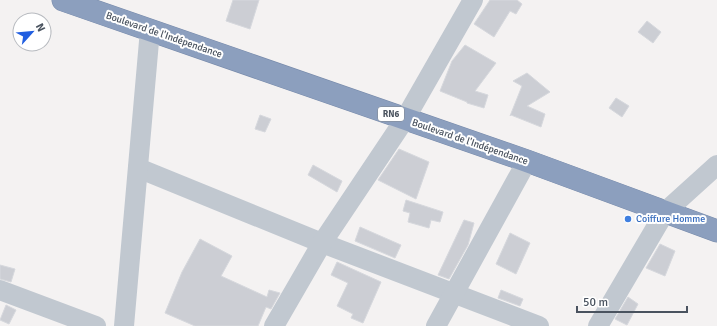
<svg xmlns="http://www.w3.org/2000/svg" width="717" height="326" font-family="Signika,sans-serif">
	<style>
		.building { fill: #ccced4; stroke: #d6d8dd }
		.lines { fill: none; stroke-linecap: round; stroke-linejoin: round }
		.highway-casing { stroke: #778aaa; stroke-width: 23 }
		.minor { stroke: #c1c8d0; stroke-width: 20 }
		.highway { stroke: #8c9fbe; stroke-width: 22 }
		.shop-dot { fill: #3f7fe0; stroke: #fff; stroke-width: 1.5 }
		.labels { text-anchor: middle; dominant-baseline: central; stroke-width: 4; stroke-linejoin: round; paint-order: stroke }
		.shield { fill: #fff; stroke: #80878f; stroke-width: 1 }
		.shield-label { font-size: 9px; font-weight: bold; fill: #4a535f }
		.street-label { font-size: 10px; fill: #4a535f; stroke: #fff }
		.shop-label { font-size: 10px; fill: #366cbe; stroke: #fff; text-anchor: start }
	</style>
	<rect width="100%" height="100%" fill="#f4f2f2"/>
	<g class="building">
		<polygon points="233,0 259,0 250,29 226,21"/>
		<polygon points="490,0 517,0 522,4 516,14 510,11 494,37 474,24"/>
		<polygon points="647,21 661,32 653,43 638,32"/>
		<polygon points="465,45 496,63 475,91 488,95 484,108 467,103 467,102 440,91 452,61"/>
		<polygon points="527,73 550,92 527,106 545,114 541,127 511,115 510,116 522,86 513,81"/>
		<polygon points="616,98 629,106 622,117 609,108"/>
		<polygon points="260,115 271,119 265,132 255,129"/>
		<polygon points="399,149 429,162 416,199 378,180"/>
		<polygon points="313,165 342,181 337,192 308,175"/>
		<polygon points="406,200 443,212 440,222 431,220 429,228 408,222 410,213 403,211"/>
		<polygon points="464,220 474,223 468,245 449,279 438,275"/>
		<polygon points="360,227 401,245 395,258 355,241"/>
		<polygon points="510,233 530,243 516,274 496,264"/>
		<polygon points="200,239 232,256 221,276 267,297 269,290 280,293 271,309 266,307 258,326 195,326 165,313 182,272"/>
		<polygon points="660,244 675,251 665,276 646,268"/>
		<polygon points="337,262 381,282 363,323 351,318 353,314 337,306 348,283 331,275"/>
		<polygon points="0,265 15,269 11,282 0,279"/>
		<polygon points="501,290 523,299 520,306 498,298"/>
		<polygon points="628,297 638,304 627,325 615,319"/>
		<polygon points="6,305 16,310 9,324 0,320"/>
	</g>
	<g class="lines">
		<defs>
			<polyline id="highway" points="63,0 527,161 717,231"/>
		</defs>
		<use href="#highway" class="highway-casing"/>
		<g class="minor">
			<polyline points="138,168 322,243 539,326"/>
			<polyline points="0,290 96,326"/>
			<polyline points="124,326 150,30"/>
			<polyline points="274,326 322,243 405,119 473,0"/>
			<polyline points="436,326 527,161"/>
			<polyline points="598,326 665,212 717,165"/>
		</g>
		<use href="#highway" class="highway"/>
	</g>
	<circle class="shop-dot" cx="628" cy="219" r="4"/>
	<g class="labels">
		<rect class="shield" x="378" y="107" width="26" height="14" rx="3"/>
		<g class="shield-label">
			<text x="391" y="114">RN6</text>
		</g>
		<g class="street-label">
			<text transform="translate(164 35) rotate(19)">Boulevard de l'Indépendance</text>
			<text transform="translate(470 142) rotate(19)">Boulevard de l'Indépendance</text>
		</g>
		<g class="shop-label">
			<text x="636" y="219">Coiffure Homme</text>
		</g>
	</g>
	<g transform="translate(32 32) rotate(63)"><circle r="19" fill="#ffffff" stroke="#b7babf"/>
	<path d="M0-3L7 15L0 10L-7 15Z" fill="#215ee0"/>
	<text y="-6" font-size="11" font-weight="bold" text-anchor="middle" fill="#4a535f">N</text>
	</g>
	<path d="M577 306v6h110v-6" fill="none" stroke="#4a535f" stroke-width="2"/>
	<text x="583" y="306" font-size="12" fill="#4a535f" stroke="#ffffff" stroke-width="3" paint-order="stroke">50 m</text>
</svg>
